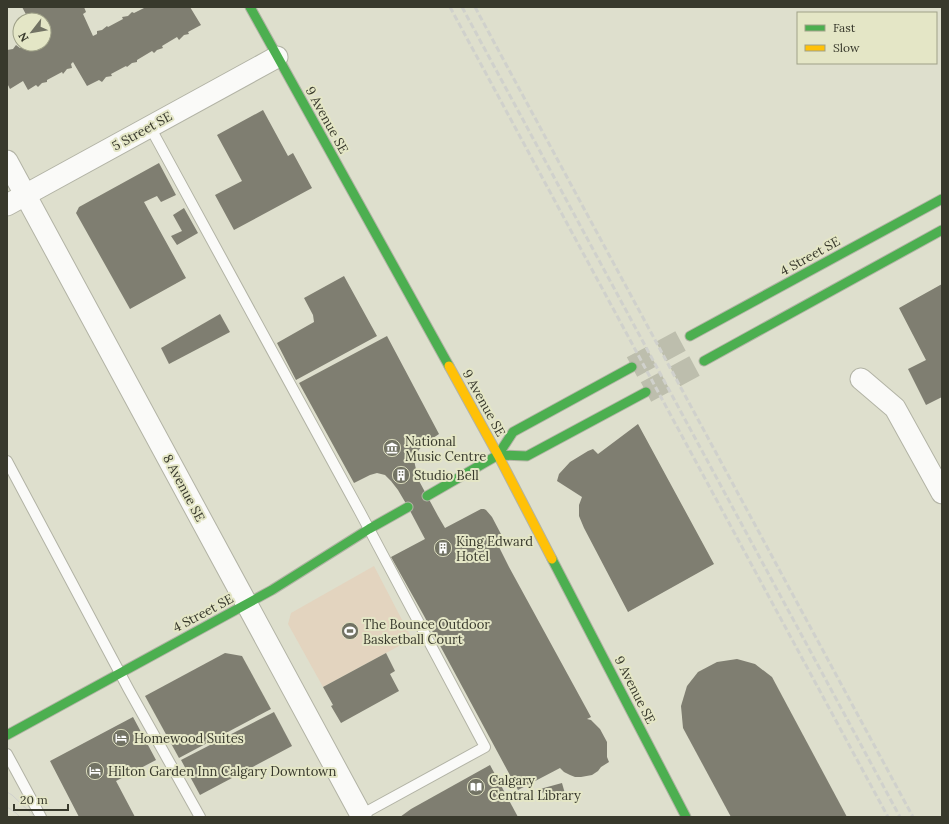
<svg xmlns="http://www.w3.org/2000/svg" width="949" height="824" font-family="Lora,serif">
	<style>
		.green { fill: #e3d4bf }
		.building { fill: #7f7e71 }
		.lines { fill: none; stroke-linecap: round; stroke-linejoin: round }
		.secondary-tunnel { stroke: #bdbead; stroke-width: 22; stroke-dasharray: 22 11; stroke-linecap: butt }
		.lane-casing { stroke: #b2b3a5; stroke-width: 12 }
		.street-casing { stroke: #b2b3a5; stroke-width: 23 }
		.fast-casing { stroke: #b2b3a5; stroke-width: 11 }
		.slow-casing { stroke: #b2b3a5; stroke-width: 11 }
		.lane { stroke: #fafaf8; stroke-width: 10 }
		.street { stroke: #fafaf8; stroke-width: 21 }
		.fast { stroke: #4caf50; stroke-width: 9 }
		.slow { stroke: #ffc107; stroke-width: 9 }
		.tram { stroke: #d0d1cc; stroke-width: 1 }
		.rail { stroke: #d0d1cc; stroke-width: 3; stroke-dasharray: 6 3; stroke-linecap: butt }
		.labels { text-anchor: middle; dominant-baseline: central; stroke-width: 4; stroke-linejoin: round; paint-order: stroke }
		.street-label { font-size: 13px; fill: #38392c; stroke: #e4e6c6 }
		.poi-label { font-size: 13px; fill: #38392c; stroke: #e4e6c6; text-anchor: start }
	</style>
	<rect width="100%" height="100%" fill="#dedfcd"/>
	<polygon class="green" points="374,566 412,639 323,687 288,624 291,613"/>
	<g class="building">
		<polygon points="22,7 84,7 86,12 83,14 93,36 97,34 97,31 102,30 107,26 108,27 123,19 122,17 128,16 132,12 134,13 146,7 190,7 201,25 188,32 189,34 184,35 179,40 177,37 162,46 163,48 157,50 154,53 152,51 137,60 137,62 132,63 127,67 126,66 111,74 112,76 106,77 102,82 99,80 87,86 73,62 71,64 72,68 67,69 63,74 62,72 47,80 47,82 42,83 38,87 36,85 28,90 23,81 10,89 7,83 7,55 8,55 7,50 13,49 16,45 20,48 27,44 44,44 44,20 29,20"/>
		<polygon points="263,110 288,156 293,153 312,188 234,230 215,195 242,181 217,135"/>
		<polygon points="159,163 176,195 161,202 157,196 144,202 186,278 130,309 76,213 79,207"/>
		<polygon points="184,208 198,233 177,245 171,236 182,231 173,215"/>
		<polygon points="344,276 377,336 296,380 277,343 314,322 313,315 304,298"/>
		<polygon points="942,284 942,397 926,405 908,369 926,360 899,308"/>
		<polygon points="220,314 230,332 169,364 161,348"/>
		<polygon points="387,336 439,434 424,444 417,452 414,460 418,479 438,516 445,528 481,509 484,509 486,510 492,517 502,536 495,539 509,567 591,717 587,719 591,720 600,729 607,742 607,757 609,762 601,767 598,771 592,775 581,777 575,777 570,775 564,772 560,768 518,790 423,614 391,557 425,539 408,507 398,490 391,481 385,475 377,473 370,475 354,483 299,383"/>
		<polygon points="638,424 714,564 628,612 584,528 579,516 579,505 582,497 557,481 559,474 570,462 588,451 593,449 598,454"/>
		<polygon points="225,653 242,656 271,709 179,758 145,696"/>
		<polygon points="386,653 395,671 390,674 399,691 341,723 331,706 333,705 323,687"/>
		<polygon points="737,659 755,664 772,677 847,817 731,817 683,728 681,706 687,686 698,672 717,662"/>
		<polygon points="274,712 292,746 200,795 181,760"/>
		<polygon points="133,717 156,760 116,781 135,817 79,817 50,761"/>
		<polygon points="490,765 518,817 400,817 411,809"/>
		<polygon points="562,783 567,801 549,801 540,789"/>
	</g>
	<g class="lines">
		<g class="secondary-tunnel">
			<polyline points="632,367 690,336"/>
			<polyline points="646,392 704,361"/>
		</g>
		<defs>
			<g id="lane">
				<polyline points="150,127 360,512 485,747 359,816"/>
				<polyline points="7,461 129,690 200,817"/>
				<polyline points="7,754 41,817"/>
			</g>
			<g id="street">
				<polyline points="7,161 361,815"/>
				<polyline points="7,205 277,57"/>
				<polyline points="861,379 895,408 942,493"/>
			</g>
			<g id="fast">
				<polyline points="250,7 449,366"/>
				<polyline points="690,336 942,199"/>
				<polyline points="704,361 942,230"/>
				<polyline points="498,455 527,456 646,392"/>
				<polyline points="427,496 498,455 513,432 632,367"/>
				<polyline points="552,559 686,817"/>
				<polyline points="7,735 272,590 369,529 408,507"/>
			</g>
			<polyline id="slow" points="449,366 498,455 552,559"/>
		</defs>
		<use href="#lane" class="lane-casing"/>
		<use href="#street" class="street-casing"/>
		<use href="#fast" class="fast-casing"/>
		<use href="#slow" class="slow-casing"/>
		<use href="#lane" class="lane"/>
		<use href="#street" class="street"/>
		<use href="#fast" class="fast"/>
		<use href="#slow" class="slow"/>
		<g class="tram">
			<polyline points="7,792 12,795 35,817"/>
			<polyline points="7,807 16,813 20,817"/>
		</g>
		<g class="rail">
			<polyline points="450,7 888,817"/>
			<polyline points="462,7 900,817"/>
			<polyline points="475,7 913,817"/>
		</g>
	</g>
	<defs>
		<symbol id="museum-disc" viewBox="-11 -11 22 22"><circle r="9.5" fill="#727364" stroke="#e4e6c6"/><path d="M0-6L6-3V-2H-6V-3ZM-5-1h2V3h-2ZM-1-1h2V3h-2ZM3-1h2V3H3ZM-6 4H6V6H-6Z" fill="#fff"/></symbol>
		<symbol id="building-disc" viewBox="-11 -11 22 22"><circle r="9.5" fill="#727364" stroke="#e4e6c6"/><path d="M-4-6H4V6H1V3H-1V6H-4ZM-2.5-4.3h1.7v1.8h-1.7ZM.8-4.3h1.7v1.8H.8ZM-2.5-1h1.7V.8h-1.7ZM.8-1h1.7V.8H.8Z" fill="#fff"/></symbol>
		<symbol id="stadium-disc" viewBox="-11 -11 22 22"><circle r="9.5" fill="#727364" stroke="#e4e6c6"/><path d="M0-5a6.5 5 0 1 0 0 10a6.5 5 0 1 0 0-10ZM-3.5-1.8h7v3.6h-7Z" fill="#fff"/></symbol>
		<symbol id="hotel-disc" viewBox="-11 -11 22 22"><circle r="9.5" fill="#727364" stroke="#e4e6c6"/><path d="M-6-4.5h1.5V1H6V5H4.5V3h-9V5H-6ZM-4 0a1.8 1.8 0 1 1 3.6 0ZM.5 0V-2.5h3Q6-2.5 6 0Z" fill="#fff"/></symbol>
		<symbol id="library-disc" viewBox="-11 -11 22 22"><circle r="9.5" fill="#727364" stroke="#e4e6c6"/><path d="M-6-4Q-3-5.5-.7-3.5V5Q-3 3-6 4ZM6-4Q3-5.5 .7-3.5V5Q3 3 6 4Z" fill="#fff"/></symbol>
	</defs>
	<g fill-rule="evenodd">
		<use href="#museum-disc" x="382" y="438" width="20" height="20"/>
		<use href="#building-disc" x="391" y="465" width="20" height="20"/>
		<use href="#building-disc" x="433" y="538" width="20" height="20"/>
		<use href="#stadium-disc" x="340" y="621" width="20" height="20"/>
		<use href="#hotel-disc" x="111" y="728" width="20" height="20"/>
		<use href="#hotel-disc" x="85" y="761" width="20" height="20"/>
		<use href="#library-disc" x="466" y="777" width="20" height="20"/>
	</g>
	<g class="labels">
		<g class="street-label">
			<text transform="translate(327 120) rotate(61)">9 Avenue SE</text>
			<text transform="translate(142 131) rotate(-29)">5 Street SE</text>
			<text transform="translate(810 256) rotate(-29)">4 Street SE</text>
			<text transform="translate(484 403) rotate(61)">9 Avenue SE</text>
			<text transform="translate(184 488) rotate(62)">8 Avenue SE</text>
			<text transform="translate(203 613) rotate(-28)">4 Street SE</text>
			<text transform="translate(635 690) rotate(63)">9 Avenue SE</text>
		</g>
		<g class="poi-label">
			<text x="405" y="441">National<tspan x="405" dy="15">Music Centre</tspan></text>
			<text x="414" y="475">Studio Bell</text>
			<text x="456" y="541">King Edward<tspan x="456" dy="15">Hotel</tspan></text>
			<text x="363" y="624">The Bounce Outdoor<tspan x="363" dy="15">Basketball Court</tspan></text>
			<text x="134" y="738">Homewood Suites</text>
			<text x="108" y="771">Hilton Garden Inn Calgary Downtown</text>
			<text x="489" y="780">Calgary<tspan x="489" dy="15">Central Library</tspan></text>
		</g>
	</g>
	<rect width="949" height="824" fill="none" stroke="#38392c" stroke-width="16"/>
	<rect x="797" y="12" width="140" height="52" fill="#e4e6c6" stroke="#9fa188"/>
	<rect x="805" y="25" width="20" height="6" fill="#4caf50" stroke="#9fa188"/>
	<text x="833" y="32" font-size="12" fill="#38392c">Fast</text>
	<rect x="805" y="45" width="20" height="6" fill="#ffc107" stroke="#9fa188"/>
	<text x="833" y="52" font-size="12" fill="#38392c">Slow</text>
	<g transform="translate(32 32) rotate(239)"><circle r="19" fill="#e4e6c6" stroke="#9fa188"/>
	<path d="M0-3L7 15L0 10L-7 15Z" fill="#727364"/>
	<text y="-6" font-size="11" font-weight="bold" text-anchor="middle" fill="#38392c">N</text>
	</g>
	<path d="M14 804v6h54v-6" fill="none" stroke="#38392c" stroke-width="2"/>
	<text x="20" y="804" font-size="12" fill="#38392c" stroke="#e4e6c6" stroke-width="3" paint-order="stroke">20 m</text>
</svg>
